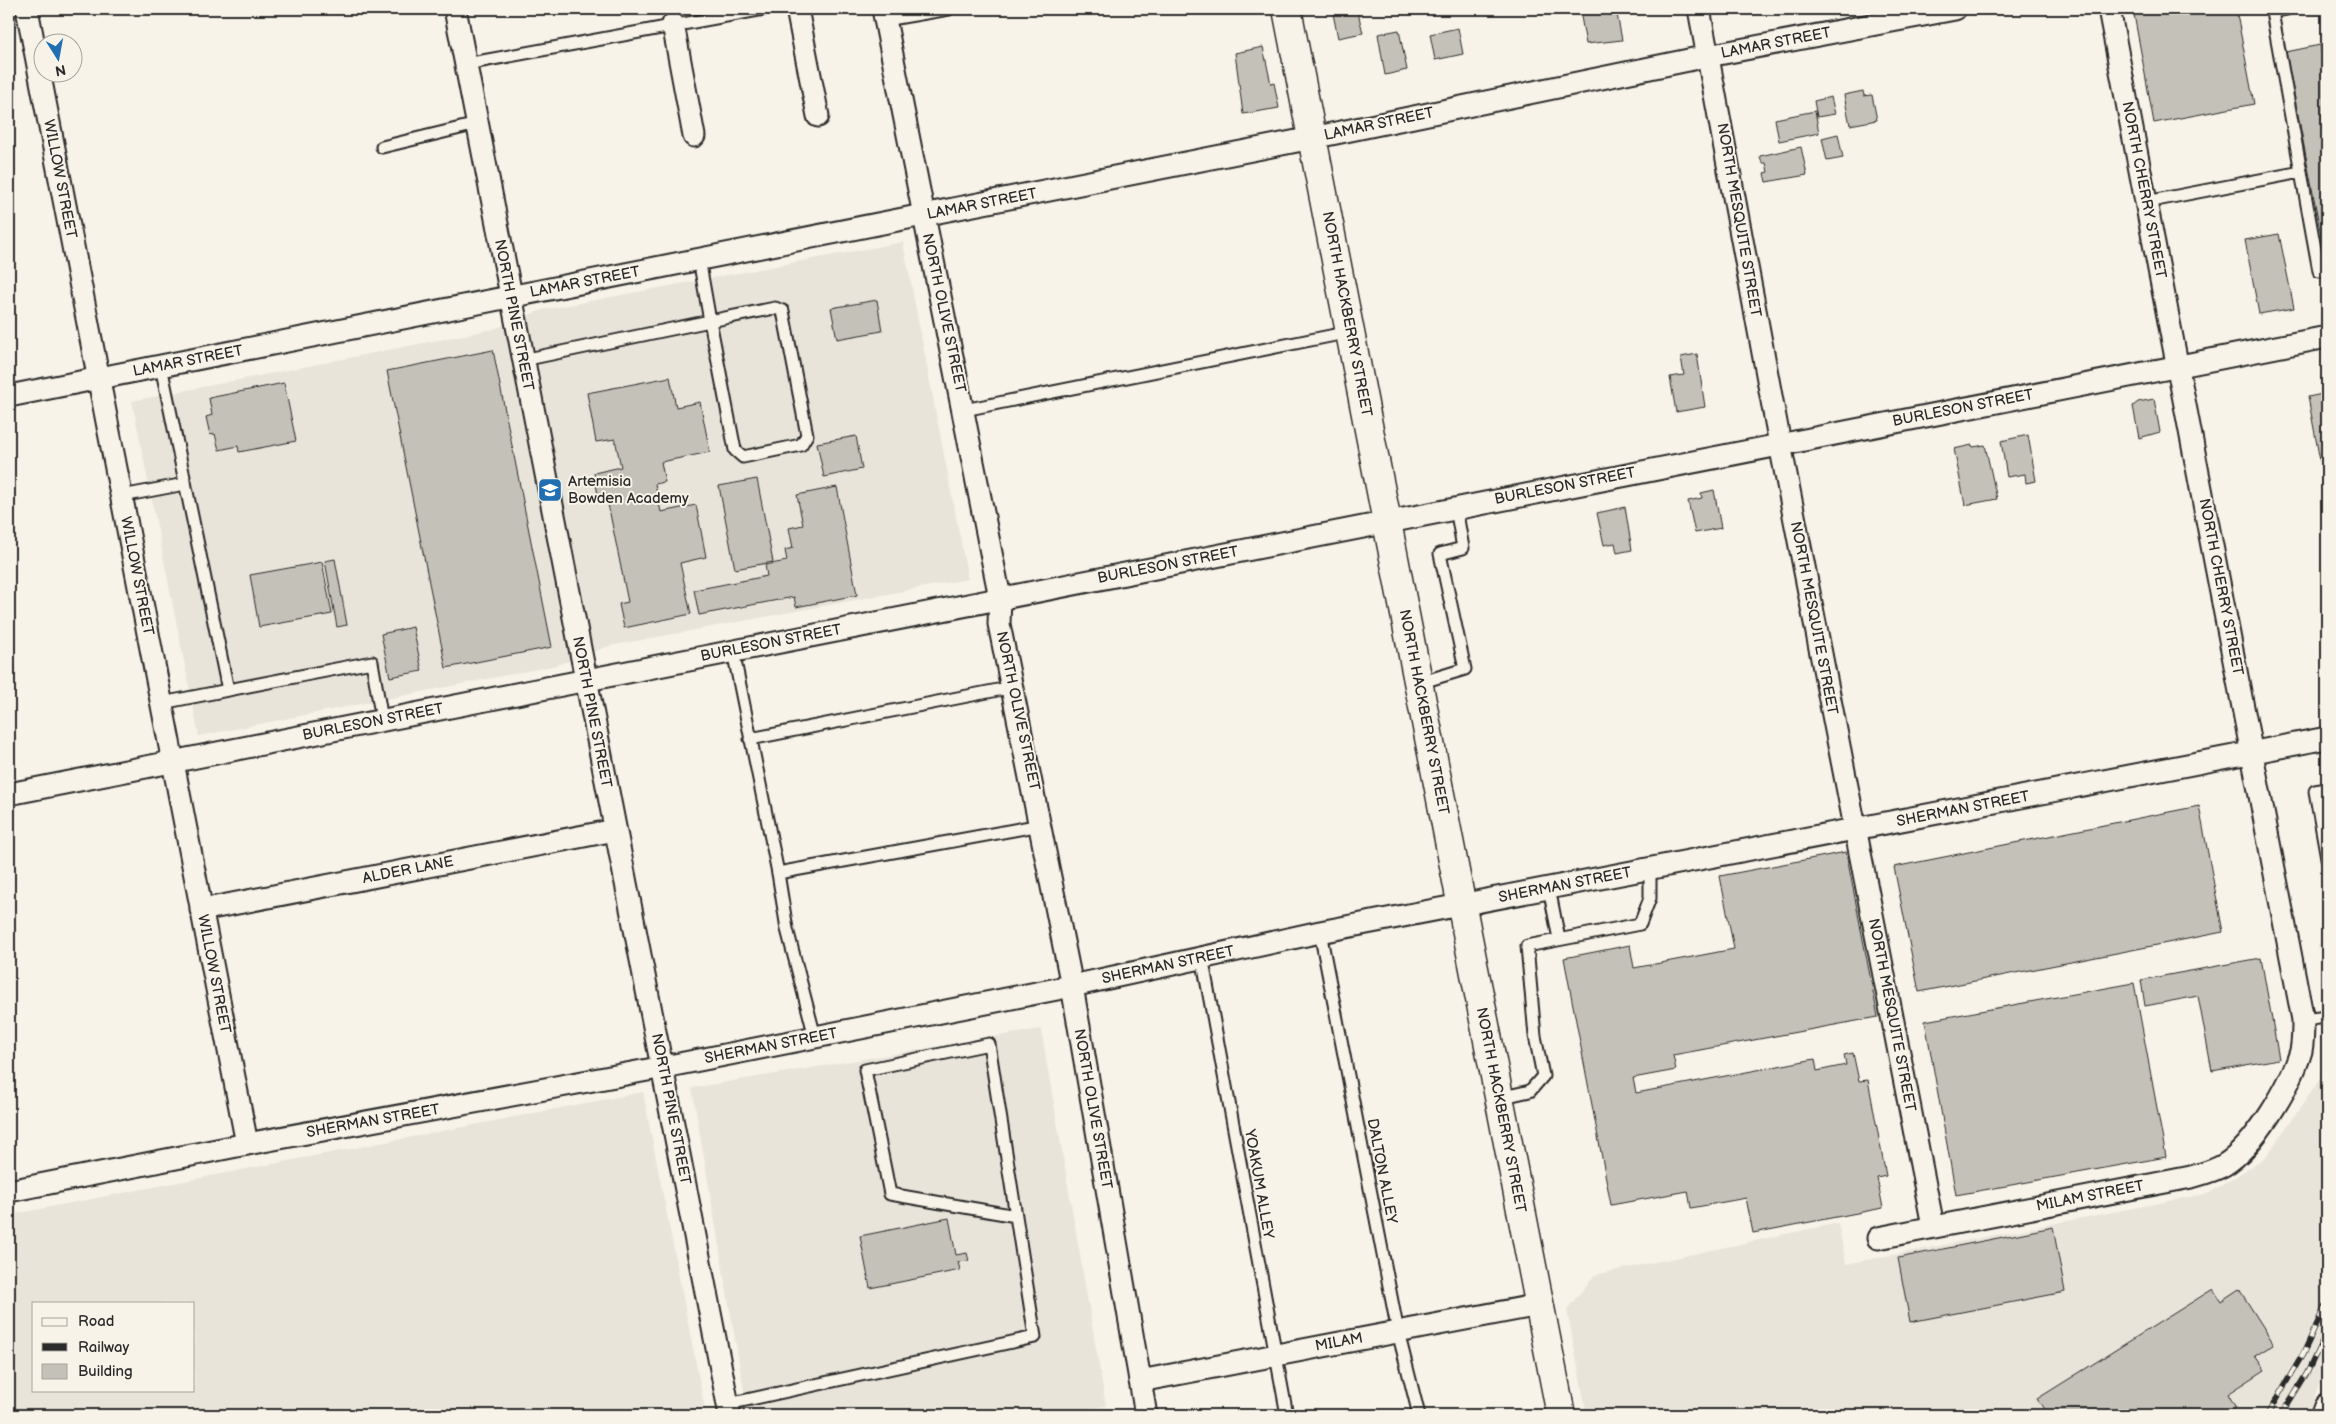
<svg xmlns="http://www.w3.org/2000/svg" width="2336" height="1424" font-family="'Balsamiq Sans',sans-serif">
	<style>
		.built { fill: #e8e4da; fill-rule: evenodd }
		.building { fill: #c4c1b9; stroke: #2b2b2b }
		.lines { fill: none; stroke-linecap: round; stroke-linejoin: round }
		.service-casing { stroke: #2b2b2b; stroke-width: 15 }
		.minor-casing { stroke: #2b2b2b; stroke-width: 25 }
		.tertiary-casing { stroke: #2b2b2b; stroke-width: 30 }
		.secondary-casing { stroke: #2b2b2b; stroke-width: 31 }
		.service { stroke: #f7f3e8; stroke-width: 11 }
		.minor { stroke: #f7f3e8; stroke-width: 21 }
		.tertiary { stroke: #f7f3e8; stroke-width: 26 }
		.secondary { stroke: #f7f3e8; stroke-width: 28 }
		.rail-casing { stroke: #2b2b2b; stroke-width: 5.5 }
		.rail { stroke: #f7f3e8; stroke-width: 4; stroke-dasharray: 11; stroke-linecap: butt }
		.labels { text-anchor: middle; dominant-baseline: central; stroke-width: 4; stroke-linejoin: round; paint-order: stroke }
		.street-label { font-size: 15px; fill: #2b2b2b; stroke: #f7f3e8 }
		.poi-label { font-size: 15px; fill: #2b2b2b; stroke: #f7f3e8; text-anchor: start }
	</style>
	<rect width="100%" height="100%" fill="#f7f3e8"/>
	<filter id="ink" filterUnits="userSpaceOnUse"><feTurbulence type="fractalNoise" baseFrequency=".02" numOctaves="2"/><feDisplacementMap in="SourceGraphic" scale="10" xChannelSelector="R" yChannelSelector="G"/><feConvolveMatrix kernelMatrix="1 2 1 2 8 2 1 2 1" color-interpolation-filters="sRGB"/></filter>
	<g filter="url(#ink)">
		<g class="built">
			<polygon points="903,242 968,579 609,646 557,665 199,736 132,401 494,329 542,310"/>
			<polygon points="2327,939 2327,1005 2318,944"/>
			<polygon points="1041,1029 1106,1406 1050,1415 748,1415 692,1088"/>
			<polygon points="2327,1052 2327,1365 2307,1415 1587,1415 1567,1309 1595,1275 1838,1223 1846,1264 2210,1193 2266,1157 2320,1079"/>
			<path d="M643 1092 706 1415H9V1215ZM34 1303H194V1390H34Z"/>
		</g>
		<g class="building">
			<polygon points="1332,9 1357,9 1363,33 1338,38"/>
			<polygon points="1596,9 1616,9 1622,40 1586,44 1580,11"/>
			<polygon points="2133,9 2236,9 2254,104 2154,123"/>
			<polygon points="1458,28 1463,54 1435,60 1430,34"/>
			<polygon points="1399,30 1407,70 1385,75 1378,34"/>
			<polygon points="2320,45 2327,85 2327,255 2325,256 2286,52"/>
			<polygon points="1263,47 1271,84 1274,83 1279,108 1243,114 1235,53"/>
			<polygon points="1863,91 1864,96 1872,95 1877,120 1850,125 1844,95"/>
			<polygon points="1831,97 1835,114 1817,117 1814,101"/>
			<polygon points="1815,111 1819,133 1779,141 1775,119"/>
			<polygon points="1838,134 1843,158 1827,161 1822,138"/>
			<polygon points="1801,147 1807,175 1766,182 1764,173 1768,172 1766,163 1762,163 1760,156"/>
			<polygon points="2279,234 2294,308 2259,314 2245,240"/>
			<polygon points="877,300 882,331 837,339 831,308"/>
			<polygon points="493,350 552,647 446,668 387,371"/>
			<polygon points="1697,354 1705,407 1676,412 1670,377 1684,375 1681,357"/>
			<polygon points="670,377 676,407 700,402 710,452 661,462 665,482 655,484 661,512 696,505 706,557 680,563 691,614 624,628 619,604 628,602 606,494 598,495 594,473 621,467 615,439 596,442 587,393"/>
			<polygon points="284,383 296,441 239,452 238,446 219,450 215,434 210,435 206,417 212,415 209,398"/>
			<polygon points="2327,393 2327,498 2308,397"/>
			<polygon points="2154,399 2160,432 2139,438 2133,406 2138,402"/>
			<polygon points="2028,435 2036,481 2026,483 2025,474 2007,477 2001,441"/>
			<polygon points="856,436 862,469 824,477 817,443"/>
			<polygon points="1972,445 1973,447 1985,445 1997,499 1965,505 1954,449"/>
			<polygon points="757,479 773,562 735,569 719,486"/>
			<polygon points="837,487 857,595 796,607 794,597 699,615 694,590 767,576 765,565 787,561 785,550 793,548 789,528 803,525 797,495"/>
			<polygon points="1714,490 1721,528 1695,533 1688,501 1702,498 1701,493"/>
			<polygon points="1625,507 1632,550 1617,553 1615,543 1604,545 1597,513"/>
			<polygon points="335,559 347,625 337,627 325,561"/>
			<polygon points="322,562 332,614 259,627 250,575"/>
			<polygon points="413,627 422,671 390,677 381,634"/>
			<polygon points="2199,806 2223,932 1919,992 1894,867"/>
			<polygon points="1846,852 1878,1017 1673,1055 1676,1070 1633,1078 1636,1093 1815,1059 1817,1071 1846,1065 1844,1055 1853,1053 1859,1081 1868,1080 1886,1176 1877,1178 1883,1208 1753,1233 1746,1198 1691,1208 1688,1191 1611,1205 1564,958 1630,945 1634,968 1734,949 1720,876"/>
			<polygon points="2261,958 2279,1059 2212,1071 2198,996 2145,1006 2141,980"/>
			<polygon points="2134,983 2166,1157 1956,1195 1925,1021"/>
			<polygon points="949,1218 956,1255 967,1253 969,1261 958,1262 960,1270 870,1288 860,1236"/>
			<polygon points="2053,1227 2065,1292 1910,1322 1898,1258"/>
			<polygon points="2213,1289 2221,1301 2239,1289 2274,1344 2255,1356 2265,1370 2228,1394 2236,1408 2225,1415 2048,1415 2037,1399"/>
		</g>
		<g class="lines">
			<defs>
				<g id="service">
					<polyline points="2287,9 2272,12 2319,271 2327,270"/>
					<polyline points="885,20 949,9"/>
					<polyline points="466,64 764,9"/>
					<polyline points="382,147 477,124"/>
					<polyline points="2146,202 2301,172"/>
					<polygon points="775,308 783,311 807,435 801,445 743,457 735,450 710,321"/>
					<polyline points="523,360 710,321 699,259"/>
					<polyline points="161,366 228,690"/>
					<polyline points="964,410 1350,332"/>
					<polyline points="122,496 185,484"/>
					<polyline points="733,651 778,873 1041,825"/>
					<polyline points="1419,683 1465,669 1440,554 1463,548 1456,508"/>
					<polyline points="162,703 372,662 382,720"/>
					<polyline points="750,739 1013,687"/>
					<polyline points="2327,789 2315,791 2327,858"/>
					<polyline points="778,873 787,929 815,1037"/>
					<polyline points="1549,888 1559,939"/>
					<polyline points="1320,932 1398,1332 1419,1415"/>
					<polyline points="1202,957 1287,1415"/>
					<polyline points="2303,1020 2327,1017"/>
					<polyline points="1499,1098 1530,1091 1543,1076 1535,1036 1527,946 1640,924 1650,898 1650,869"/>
					<polyline points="728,1404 1035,1337 989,1044 865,1070 890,1194 1016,1216"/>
				</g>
				<g id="minor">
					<polyline points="27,9 247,1144"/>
					<polyline points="455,9 730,1415"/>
					<polyline points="797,9 818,116"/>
					<polyline points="883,9 1000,598 999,624 1072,986 1146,1415"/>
					<polyline points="1699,9 1780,444 1933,1226"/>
					<polyline points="673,24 694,136"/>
					<polyline points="9,396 1312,138 1708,56 1955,9"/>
					<polyline points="9,794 2327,337"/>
					<polyline points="201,910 615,830"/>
					<polyline points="9,1191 247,1144 664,1067 1072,986 1320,932 2327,738"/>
					<path d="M1878 1238 2191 1177C2202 1174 2214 1171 2224 1165 2255 1146 2291 1085 2301 1051 2303 1041 2303 1030 2303 1020L2109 9"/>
					<polyline points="1140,1381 1539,1305"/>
				</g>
				<polyline id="tertiary" points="2324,1415 2327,1407"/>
				<polyline id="secondary" points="1287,9 1561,1415"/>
			</defs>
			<use href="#service" class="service-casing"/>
			<use href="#minor" class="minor-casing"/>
			<use href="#tertiary" class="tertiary-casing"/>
			<use href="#secondary" class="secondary-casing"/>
			<use href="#service" class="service"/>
			<use href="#minor" class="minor"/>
			<use href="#tertiary" class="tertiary"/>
			<use href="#secondary" class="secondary"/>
			<defs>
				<g id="rail">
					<polyline points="2267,1415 2303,1354 2327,1302"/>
					<polyline points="2281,1415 2307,1373 2327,1331"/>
				</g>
			</defs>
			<use href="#rail" class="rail-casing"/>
			<use href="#rail" class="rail"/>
		</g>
	</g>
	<defs>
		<symbol id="school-square" viewBox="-11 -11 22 22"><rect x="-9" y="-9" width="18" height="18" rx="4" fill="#1f6fb2" stroke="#f7f3e8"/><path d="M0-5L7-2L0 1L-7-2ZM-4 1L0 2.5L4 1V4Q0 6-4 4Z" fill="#fff"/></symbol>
	</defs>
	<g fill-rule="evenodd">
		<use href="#school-square" x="536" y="476" width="28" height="28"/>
	</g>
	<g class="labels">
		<g class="street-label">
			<text transform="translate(1776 43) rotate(-11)">LAMAR STREET</text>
			<text transform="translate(1379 124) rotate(-12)">LAMAR STREET</text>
			<text transform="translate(60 179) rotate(79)">WILLOW STREET</text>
			<text transform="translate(2144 190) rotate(79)">NORTH CHERRY STREET</text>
			<text transform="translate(982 204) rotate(-11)">LAMAR STREET</text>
			<text transform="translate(1739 220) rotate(80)">NORTH MESQUITE STREET</text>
			<text transform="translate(585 282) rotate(-11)">LAMAR STREET</text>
			<text transform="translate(944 313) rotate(78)">NORTH OLIVE STREET</text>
			<text transform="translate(1347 314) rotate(79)">NORTH HACKBERRY STREET</text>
			<text transform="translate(514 315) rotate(79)">NORTH PINE STREET</text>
			<text transform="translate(188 361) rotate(-11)">LAMAR STREET</text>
			<text transform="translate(1963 408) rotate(-11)">BURLESON STREET</text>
			<text transform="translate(1565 486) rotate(-11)">BURLESON STREET</text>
			<text transform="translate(1168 565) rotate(-11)">BURLESON STREET</text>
			<text transform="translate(137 576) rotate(79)">WILLOW STREET</text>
			<text transform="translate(2221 587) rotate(79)">NORTH CHERRY STREET</text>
			<text transform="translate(1814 618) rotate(79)">NORTH MESQUITE STREET</text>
			<text transform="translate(771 643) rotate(-11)">BURLESON STREET</text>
			<text transform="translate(1018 711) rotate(78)">NORTH OLIVE STREET</text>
			<text transform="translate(592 712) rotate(79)">NORTH PINE STREET</text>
			<text transform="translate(1424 712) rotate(79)">NORTH HACKBERRY STREET</text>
			<text transform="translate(373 722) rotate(-11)">BURLESON STREET</text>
			<text transform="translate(1963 809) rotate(-11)">SHERMAN STREET</text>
			<text transform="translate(408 870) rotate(-11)">ALDER LANE</text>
			<text transform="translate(1565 885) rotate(-11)">SHERMAN STREET</text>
			<text transform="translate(1168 965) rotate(-12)">SHERMAN STREET</text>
			<text transform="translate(214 974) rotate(79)">WILLOW STREET</text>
			<text transform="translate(1892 1015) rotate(79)">NORTH MESQUITE STREET</text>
			<text transform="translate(771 1046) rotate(-11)">SHERMAN STREET</text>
			<text transform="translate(671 1109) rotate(79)">NORTH PINE STREET</text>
			<text transform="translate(1093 1109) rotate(80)">NORTH OLIVE STREET</text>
			<text transform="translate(1501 1110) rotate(79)">NORTH HACKBERRY STREET</text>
			<text transform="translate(373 1121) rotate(-10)">SHERMAN STREET</text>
			<text transform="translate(1382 1171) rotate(79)">DALTON ALLEY</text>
			<text transform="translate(1259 1184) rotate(80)">YOAKUM ALLEY</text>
			<text transform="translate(2090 1196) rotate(-11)">MILAM STREET</text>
			<text transform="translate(1339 1342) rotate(-10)">MILAM</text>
		</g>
		<g class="poi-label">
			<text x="568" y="481">Artemisia<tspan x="568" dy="17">Bowden Academy</tspan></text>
		</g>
	</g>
	<rect width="2336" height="1424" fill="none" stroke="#f7f3e8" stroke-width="30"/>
	<rect x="15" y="15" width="2306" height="1394" fill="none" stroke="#2b2b2b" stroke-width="2" filter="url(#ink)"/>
	<rect x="32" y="1302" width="162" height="90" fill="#f7f3e8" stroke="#a5a39c"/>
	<rect x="42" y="1318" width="25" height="8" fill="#f7f3e8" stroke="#a5a39c"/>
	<text x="78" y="1326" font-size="15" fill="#2b2b2b">Road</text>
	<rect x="42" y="1343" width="25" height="8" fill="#2b2b2b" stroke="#a5a39c"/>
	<text x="78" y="1352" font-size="15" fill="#2b2b2b">Railway</text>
	<rect x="42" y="1364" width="25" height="15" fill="#c4c1b9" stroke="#a5a39c"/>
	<text x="78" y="1376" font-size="15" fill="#2b2b2b">Building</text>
	<g transform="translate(58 58) rotate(169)"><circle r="24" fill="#f7f3e8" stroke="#a5a39c"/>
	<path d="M0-4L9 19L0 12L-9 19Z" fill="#1f6fb2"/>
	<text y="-8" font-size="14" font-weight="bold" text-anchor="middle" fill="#2b2b2b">N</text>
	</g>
</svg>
